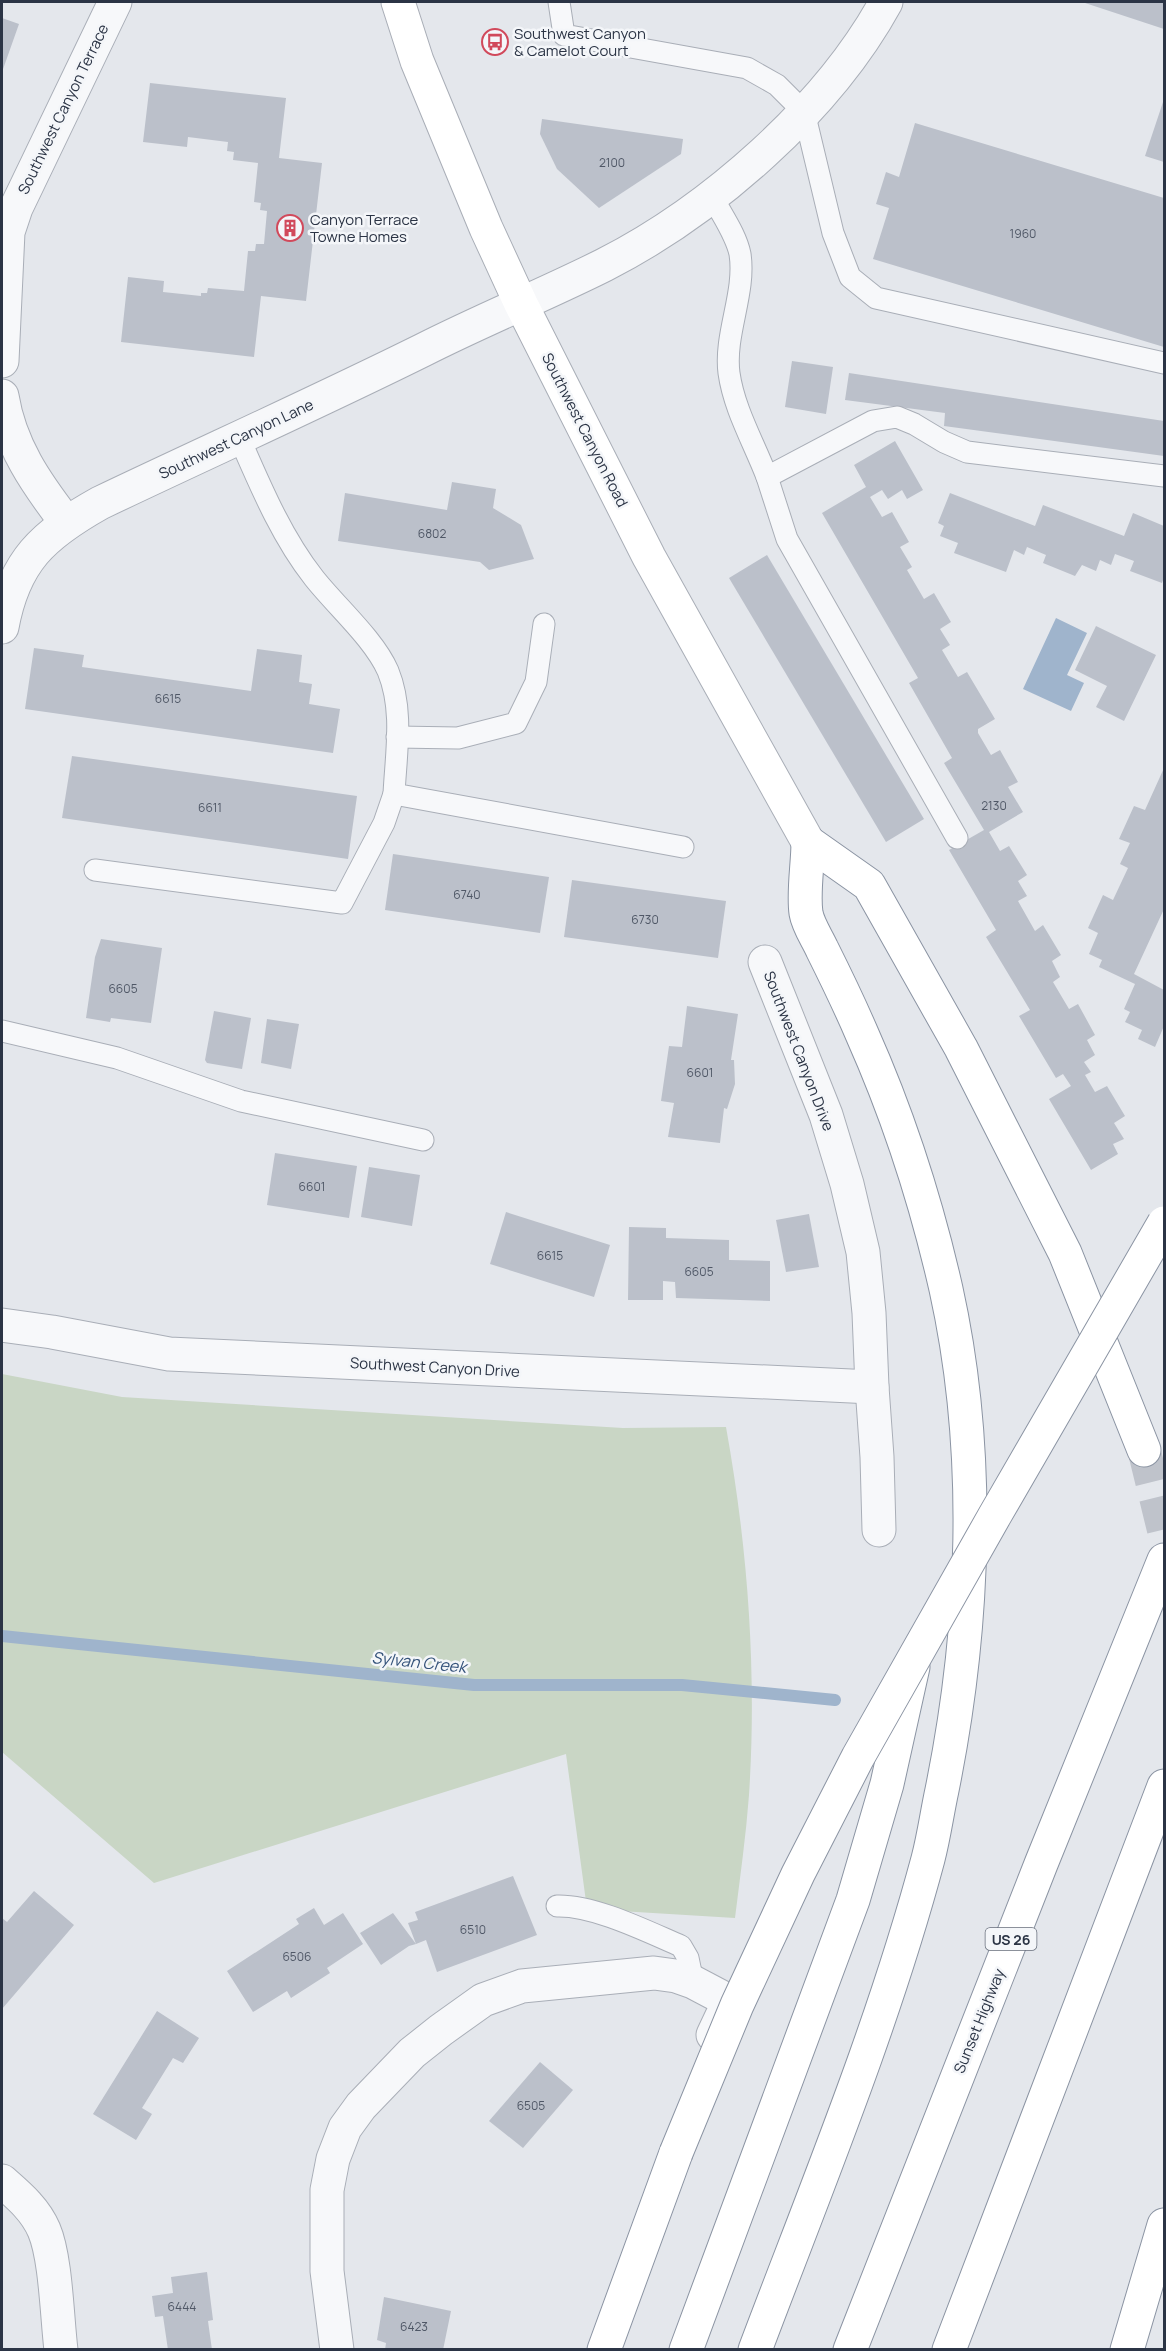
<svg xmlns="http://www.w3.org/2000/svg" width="1166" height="2351" font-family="Manrope,sans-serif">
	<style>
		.green { fill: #c9d6c5 }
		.water { fill: #9fb4cc }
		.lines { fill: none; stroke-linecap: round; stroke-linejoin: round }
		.stream { stroke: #9fb4cc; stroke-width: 12 }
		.building { fill: #bbc0ca }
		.motorway-tunnel { stroke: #bfc3cb; stroke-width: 33; stroke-dasharray: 33 16; stroke-linecap: butt }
		.service-casing { stroke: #a9aeb7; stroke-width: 23 }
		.minor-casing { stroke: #a9aeb7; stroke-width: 35 }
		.secondary-casing { stroke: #a9aeb7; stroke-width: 35 }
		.motorway-casing { stroke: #8b94a3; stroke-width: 35 }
		.service { stroke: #f7f8fa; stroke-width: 21 }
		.minor { stroke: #f7f8fa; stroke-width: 33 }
		.secondary { stroke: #fff; stroke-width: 33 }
		.motorway { stroke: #fff; stroke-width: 33 }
		.motorway-bridge-casing { stroke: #8b94a3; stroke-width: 35; stroke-linecap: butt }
		.motorway-bridge { stroke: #fff; stroke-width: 33 }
		.labels { text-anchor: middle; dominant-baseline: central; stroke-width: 5; stroke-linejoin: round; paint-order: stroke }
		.number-label { font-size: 12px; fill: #4f5766 }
		.shield { fill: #f4f6f9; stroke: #676e7b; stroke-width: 1.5 }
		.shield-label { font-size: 14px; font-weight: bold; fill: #2b3445 }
		.poi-label { font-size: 15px; fill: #2b3445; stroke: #f4f6f9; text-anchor: start }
		.street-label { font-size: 15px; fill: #2b3445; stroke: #f4f6f9 }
		.water-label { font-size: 16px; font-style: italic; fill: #34527a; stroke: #f4f6f9 }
	</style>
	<rect width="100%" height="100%" fill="#e4e7ec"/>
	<path class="green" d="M2 1374 122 1397 623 1428 726 1427C748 1549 757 1672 749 1795 746 1836 740 1877 735 1918L587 1909 566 1754 154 1883 2 1752Z"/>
	<polygon class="water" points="1056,618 1087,633 1067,675 1084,683 1071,711 1023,689"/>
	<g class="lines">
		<polyline class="stream" points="2,1636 474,1685 682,1685 835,1700"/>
	</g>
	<g class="building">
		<polygon points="1082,2 1164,2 1164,29"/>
		<polygon points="2,18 19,24 2,72"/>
		<polygon points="150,83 286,98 279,158 322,163 306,301 261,296 254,357 121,342 128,277 164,281 163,292 201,296 201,293 207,293 208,288 244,291 248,251 255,251 256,244 264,244 267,211 260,210 261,203 254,202 258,163 233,160 234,152 227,151 228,142 188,137 187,147 143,142"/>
		<polygon points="1164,99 1164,162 1145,156"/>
		<polygon points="542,119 683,139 681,154 599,208 557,169 540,134"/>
		<polygon points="915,123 1164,198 1164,347 873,259 889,208 876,204 886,172 899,177"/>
		<polygon points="792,361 833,367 826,414 785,407"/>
		<polygon points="849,373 1164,421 1164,456 944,426 945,413 845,400"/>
		<polygon points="895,441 923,490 907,499 902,490 888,499 882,490 870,497 882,517 892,512 909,542 900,547 912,567 907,570 924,599 934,593 951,622 940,629 950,645 942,650 958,677 967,672 995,719 978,729 978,733 991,755 1000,750 1018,782 1008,787 1023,812 989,832 1000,851 1009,846 1027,875 1018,881 1027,896 1018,901 1035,931 1043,925 1061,955 1052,961 1060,977 1053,982 1069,1009 1078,1004 1095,1035 1087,1040 1095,1055 1084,1062 1091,1072 1085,1075 1095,1092 1107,1086 1125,1116 1114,1123 1124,1139 1113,1144 1118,1154 1091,1170 1049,1099 1071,1086 1063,1074 1056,1078 1019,1016 1030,1010 986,937 996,930 949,850 984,830 944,763 952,758 909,683 918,678 822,513 866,487 854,465"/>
		<polygon points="452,482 496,489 493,508 521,525 534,559 489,570 480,562 338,541 345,493 447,510"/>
		<polygon points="950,493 1035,526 1043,505 1124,536 1133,513 1164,526 1164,577 1162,583 1130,571 1134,561 1115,554 1111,565 1100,560 1096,571 1082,565 1075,576 1043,563 1046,555 1027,547 1024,555 1014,550 1006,572 954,553 958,543 940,536 944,526 938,523"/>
		<polygon points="767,555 924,819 886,842 729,578"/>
		<polygon points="1096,626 1156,655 1124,721 1096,707 1107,686 1075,670"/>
		<polygon points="34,648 84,655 82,667 251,691 257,649 302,655 299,682 312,684 309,704 340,709 333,753 25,709"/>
		<polygon points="72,756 357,796 348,859 62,818"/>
		<polygon points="1164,768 1164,909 1134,974 1164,990 1164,1026 1155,1047 1138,1039 1142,1030 1125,1022 1130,1012 1124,1009 1135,984 1099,967 1102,960 1089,954 1098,933 1088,928 1103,895 1113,900 1128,868 1120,864 1130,843 1119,839 1134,806 1145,810"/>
		<polygon points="393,854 549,877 540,933 385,910"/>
		<polygon points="572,880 726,901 718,958 564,937"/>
		<polygon points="101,939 162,948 151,1023 111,1018 110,1022 86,1018 95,957"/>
		<polygon points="687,1006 738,1014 731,1060 734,1060 735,1084 727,1109 724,1108 720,1143 668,1137 674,1103 661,1101 669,1046 682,1047"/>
		<polygon points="214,1011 251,1018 242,1069 207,1063 205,1060"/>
		<polygon points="267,1019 299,1024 291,1069 261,1063"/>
		<polygon points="275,1153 357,1166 349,1218 267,1205"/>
		<polygon points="369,1167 420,1175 412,1226 361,1217"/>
		<polygon points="506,1212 610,1245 594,1297 490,1264"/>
		<polygon points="809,1214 819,1267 786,1272 776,1220"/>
		<polygon points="629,1227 666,1228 666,1238 729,1240 729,1260 770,1261 770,1301 676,1298 675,1282 663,1281 663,1300 628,1300"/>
		<polygon points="513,1876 537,1935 437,1972 426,1940 416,1944 409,1946 381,1965 360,1933 393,1913 416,1944 408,1923 418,1920 415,1912"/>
		<polygon points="34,1891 74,1925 2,2009 2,1918 7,1922"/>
		<polygon points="314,1908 324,1925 343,1913 363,1944 327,1968 330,1973 291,1998 287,1991 253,2012 227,1971 299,1924 296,1919"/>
		<polygon points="157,2011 199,2038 183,2063 173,2058 142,2108 152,2114 136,2140 93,2114"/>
		<polygon points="540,2062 573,2090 523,2148 489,2121"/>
		<polygon points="207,2272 213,2320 208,2321 212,2350 168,2350 163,2316 155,2317 152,2296 173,2293 171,2277"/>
		<polygon points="384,2297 451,2311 443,2350 385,2350 386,2343 377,2340"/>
	</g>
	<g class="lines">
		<polyline class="motorway-tunnel" points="1144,1450 1164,1532"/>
		<defs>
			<g id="service">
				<polyline points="559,2 564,35 747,68 777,85 804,112 833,233 850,277 876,298 1164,363"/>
				<path d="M712 196C721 214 736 234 740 254 746 293 724 334 729 373 734 409 754 443 767 477L873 421 897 417 914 424 944 442 967 452 1164 476"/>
				<path d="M239 437C260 485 281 536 314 578 336 606 374 639 388 671 404 710 396 753 394 794L683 847"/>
				<polyline points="767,477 787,539 957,838"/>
				<polyline points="397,737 458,738 516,723 536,682 544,624"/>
				<polyline points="95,870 342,903 384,823 394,794"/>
				<polyline points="2,1031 117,1058 241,1101 423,1140"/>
				<path d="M557 1906C594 1905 646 1931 681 1946L688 1958 693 1982"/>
			</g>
			<g id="minor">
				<polyline points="2,361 8,232 16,208 115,2"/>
				<path d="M2 396C10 446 36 483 66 522"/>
				<path d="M2 627C14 561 43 535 100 503 207 452 316 403 423 350 482 320 544 295 604 265 712 210 828 108 886 2"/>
				<polyline points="765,962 826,1115 847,1184 863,1252 869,1313 872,1387 877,1457 879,1530"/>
				<polyline points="2,1325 52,1332 169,1354 872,1387"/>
				<path d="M2 2181C18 2195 35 2209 44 2230 56 2258 57 2318 61 2350"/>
				<polyline points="337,2350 327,2271 327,2190 333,2159 345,2128 361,2106 412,2053 441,2030 483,2000 522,1986 654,1973 676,1976 693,1982 729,2001 713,2035"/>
			</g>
			<polyline id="secondary" points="398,2 417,61 486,228 521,304 649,557 808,842"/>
			<g id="motorway">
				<polyline points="808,842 869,885 961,1048 1065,1253 1144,1450"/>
				<polyline points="604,2350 676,2153"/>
				<polyline points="686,2350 853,1900 887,1784 913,1667"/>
				<path d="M755 2350C816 2188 883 2027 928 1859 934 1836 937 1813 942 1790 975 1627 982 1452 946 1289 926 1201 899 1117 862 1034 850 1006 836 977 822 949 817 938 808 925 806 913 803 892 808 864 808 842"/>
				<polyline points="850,2350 1041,1864 1164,1560"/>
				<polyline points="949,2350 1164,1786"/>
				<polyline points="1127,2350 1164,2225"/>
			</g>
		</defs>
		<use href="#service" class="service-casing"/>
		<use href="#minor" class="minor-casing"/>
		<use href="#secondary" class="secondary-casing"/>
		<use href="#motorway" class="motorway-casing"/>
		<use href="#service" class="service"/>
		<use href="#minor" class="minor"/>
		<use href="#secondary" class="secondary"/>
		<use href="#motorway" class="motorway"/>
		<defs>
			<polyline id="motorway-bridge" points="676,2153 737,2005 798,1874 858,1757 995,1515 1164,1223"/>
		</defs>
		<use href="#motorway-bridge" class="motorway-bridge-casing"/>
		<use href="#motorway-bridge" class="motorway-bridge"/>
	</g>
	<defs>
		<symbol id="bus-ring" viewBox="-11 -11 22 22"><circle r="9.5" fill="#f4f6f9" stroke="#d1495b" stroke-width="1.5"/><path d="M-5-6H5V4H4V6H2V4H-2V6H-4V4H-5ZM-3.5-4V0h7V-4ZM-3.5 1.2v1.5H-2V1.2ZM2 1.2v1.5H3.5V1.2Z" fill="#d1495b"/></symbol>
		<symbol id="building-ring" viewBox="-11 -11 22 22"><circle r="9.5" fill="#f4f6f9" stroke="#d1495b" stroke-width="1.5"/><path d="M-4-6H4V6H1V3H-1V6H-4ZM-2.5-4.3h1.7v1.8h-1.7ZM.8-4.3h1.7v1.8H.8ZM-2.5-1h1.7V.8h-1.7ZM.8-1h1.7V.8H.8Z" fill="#d1495b"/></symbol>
	</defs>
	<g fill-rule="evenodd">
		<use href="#bus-ring" x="480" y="27" width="30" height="30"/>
		<use href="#building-ring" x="275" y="213" width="30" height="30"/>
	</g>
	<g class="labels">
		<g class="number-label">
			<text x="612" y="162">2100</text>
			<text x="1023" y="233">1960</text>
			<text x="432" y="533">6802</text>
			<text x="168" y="698">6615</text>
			<text x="994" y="805">2130</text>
			<text x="210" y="807">6611</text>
			<text x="467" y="894">6740</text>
			<text x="645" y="919">6730</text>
			<text x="123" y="988">6605</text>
			<text x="700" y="1072">6601</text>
			<text x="312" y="1186">6601</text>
			<text x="550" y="1255">6615</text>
			<text x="699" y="1271">6605</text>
			<text x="473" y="1929">6510</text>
			<text x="297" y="1956">6506</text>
			<text x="531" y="2105">6505</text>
			<text x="182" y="2306">6444</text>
			<text x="414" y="2326">6423</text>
		</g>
		<rect class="shield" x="985.5" y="1928" width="51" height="22" rx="4.5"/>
		<g class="shield-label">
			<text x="1011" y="1939">US 26</text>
		</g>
		<g class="poi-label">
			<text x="514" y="33">Southwest Canyon<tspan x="514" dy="17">&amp; Camelot Court</tspan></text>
			<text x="310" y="219">Canyon Terrace<tspan x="310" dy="17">Towne Homes</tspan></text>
		</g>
		<g class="street-label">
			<text transform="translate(63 109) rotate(-64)">Southwest Canyon Terrace</text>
			<text transform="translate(585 430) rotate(63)">Southwest Canyon Road</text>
			<text transform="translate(236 439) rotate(-25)">Southwest Canyon Lane</text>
			<text transform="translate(799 1051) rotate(69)">Southwest Canyon Drive</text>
			<text transform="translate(435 1367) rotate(3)">Southwest Canyon Drive</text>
			<text transform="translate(979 2021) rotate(-68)">Sunset Highway</text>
		</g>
		<g class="water-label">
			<text transform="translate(419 1662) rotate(6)">Sylvan Creek</text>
		</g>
	</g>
	<rect width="1166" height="2351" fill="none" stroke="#2b3445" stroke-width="6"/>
</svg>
